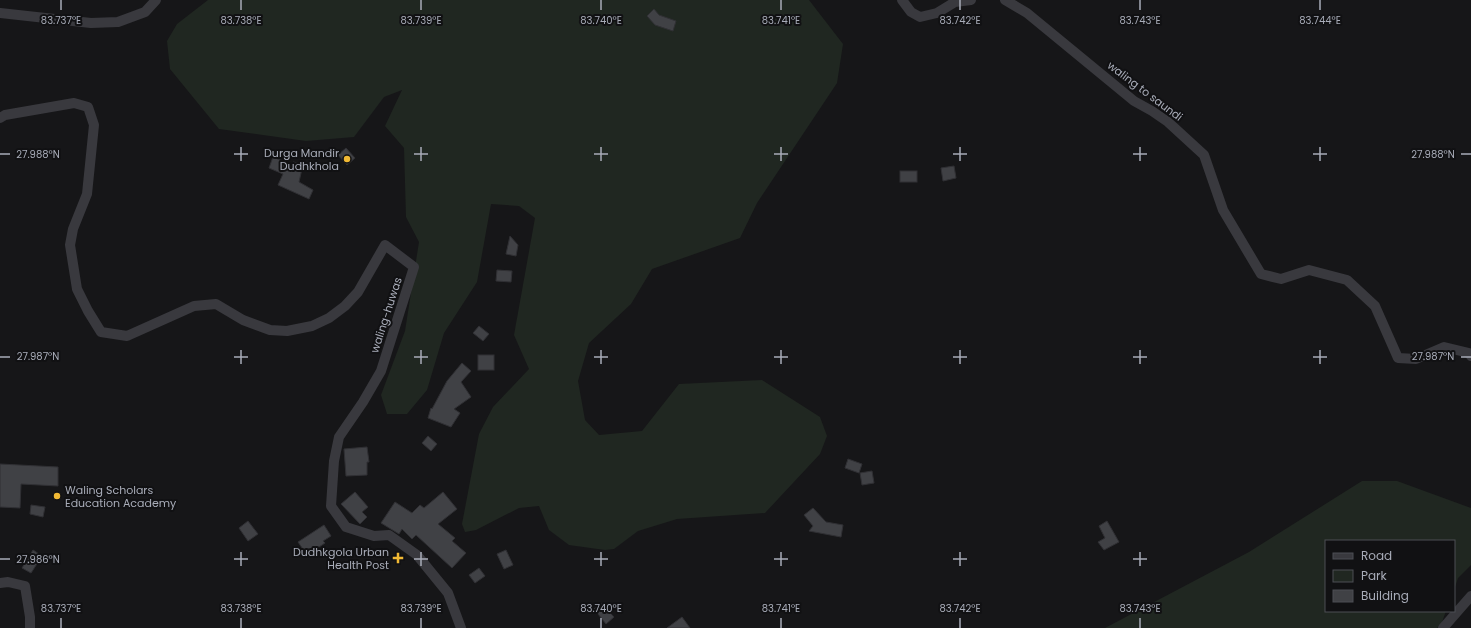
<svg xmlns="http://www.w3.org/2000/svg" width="1471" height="628" font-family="Poppins,sans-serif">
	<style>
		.green { fill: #202721 }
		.building { fill: #404145; stroke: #303034 }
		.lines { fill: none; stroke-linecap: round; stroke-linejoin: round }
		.street { stroke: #39393e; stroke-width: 10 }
		.ticks { fill: none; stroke: #a8acb8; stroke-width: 1.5 }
		.poi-dot { fill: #f1b934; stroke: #111113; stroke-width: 1.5 }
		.labels { text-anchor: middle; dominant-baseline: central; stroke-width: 4; stroke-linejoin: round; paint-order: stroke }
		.street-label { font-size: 11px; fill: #a8acb8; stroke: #111113 }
		.poi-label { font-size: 11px; fill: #a8acb8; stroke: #111113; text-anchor: end }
		.ticks-label { font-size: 10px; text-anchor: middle; fill: #a8acb8; stroke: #111113; stroke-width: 4; stroke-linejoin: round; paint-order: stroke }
	</style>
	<rect width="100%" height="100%" fill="#161618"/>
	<g class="green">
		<polygon points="208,0 809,0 843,44 837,83 757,203 740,238 652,269 631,304 589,343 578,381 585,420 599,435 642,431 679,384 762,380 820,417 827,436 820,454 765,513 677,519 638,531 614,549 605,550 569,545 549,530 539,506 519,508 476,530 465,532 462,524 479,434 493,407 529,369 514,335 535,218 519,206 491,204 477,282 444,333 427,390 407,414 387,414 381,395 405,331 419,242 406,217 404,148 385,126 402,90 384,97 354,137 306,141 219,129 170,69 167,41 177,24"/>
		<polygon points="1362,481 1397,481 1471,508 1471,565 1458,578 1454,590 1454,541 1326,541 1326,611 1446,611 1441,625 1437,628 1105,628 1249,552"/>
	</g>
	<g class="building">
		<polygon points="654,9 659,15 676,21 673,31 655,25 647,16"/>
		<polygon points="346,148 355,158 347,165 338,155"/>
		<polygon points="273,157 292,165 293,162 303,164 299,182 313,190 309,199 278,185 283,174 269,168"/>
		<polygon points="954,166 956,178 943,181 941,168"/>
		<rect x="900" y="171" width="17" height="11"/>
		<polygon points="510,236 518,245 516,256 506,254"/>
		<polygon points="497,270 512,271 511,282 496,281"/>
		<polygon points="479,326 489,334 483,341 473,333"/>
		<rect x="478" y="355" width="16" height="15"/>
		<polygon points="462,363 471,371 461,382 471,397 454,409 460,413 451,427 428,418 431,408 432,409 447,381"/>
		<polygon points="428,436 437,444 431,451 422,443"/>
		<polygon points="367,447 369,462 367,462 367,475 346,476 344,449"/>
		<polygon points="848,459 862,464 859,473 845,468"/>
		<polygon points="0,464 58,467 58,486 21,484 20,508 0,507"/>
		<polygon points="872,471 874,483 862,485 860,473"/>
		<polygon points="355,492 368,507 362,512 367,517 360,524 341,504"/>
		<polygon points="443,492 457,509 438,524 455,538 452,541 466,553 452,568 416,535 412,539 402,529 399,534 381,523 395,502 412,513 420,505 424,508"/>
		<polygon points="31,505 45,507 43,517 30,514"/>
		<polygon points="813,508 826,522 843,525 841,537 809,531 813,526 804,515"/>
		<polygon points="248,521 258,534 248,541 239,528"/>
		<polygon points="1107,521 1119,542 1104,550 1098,542 1105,538 1099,526"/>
		<polygon points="324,525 331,536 323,541 325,543 307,555 298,542"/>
		<polygon points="33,550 42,556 31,573 22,568"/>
		<polygon points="506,550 513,565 504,569 497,554"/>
		<polygon points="479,568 485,576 475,583 469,575"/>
		<polygon points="601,603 614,617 606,624 594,609"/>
		<polygon points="682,617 690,628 667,628"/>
	</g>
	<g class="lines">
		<g class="street">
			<polyline points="902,0 911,12 920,17 937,13 955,2 971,0"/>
			<polyline points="1005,0 1027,13 1134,101 1152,111 1168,122 1204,155 1223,210 1261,274 1281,279 1309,270 1347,280 1375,306 1398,358 1416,359 1444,347 1469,353 1471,356"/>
			<polyline points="0,13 91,23 118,22 145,12 156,0"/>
			<polyline points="0,118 5,115 74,103 88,107 94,125 87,194 73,229 70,245 77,289 88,311 101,332 127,336 194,306 216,304 243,320 270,330 287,331 312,326 329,318 345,306 358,292 385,245 414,267 381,371 363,402 339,437 334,461 331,506 346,527 374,536 389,535 417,555 448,593 461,628"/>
			<polyline points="0,583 8,582 25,586 30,617 30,628"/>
			<polyline points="1443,628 1471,596"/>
		</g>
	</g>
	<path class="ticks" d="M61 0V10M241 0V10M421 0V10M601 0V10M781 0V10M960 0V10M1140 0V10M1320 0V10M241 147V161M421 147V161M601 147V161M781 147V161M960 147V161M1140 147V161M1320 147V161M0 154H10M234 154H248M414 154H428M594 154H608M774 154H788M953 154H967M1133 154H1147M1313 154H1327M1461 154H1471M241 350V364M421 350V364M601 350V364M781 350V364M960 350V364M1140 350V364M1320 350V364M0 357H10M234 357H248M414 357H428M594 357H608M774 357H788M953 357H967M1133 357H1147M1313 357H1327M1461 357H1471M241 552V566M421 552V566M601 552V566M781 552V566M960 552V566M1140 552V566M0 559H10M234 559H248M414 559H428M594 559H608M774 559H788M953 559H967M1133 559H1147M61 618V628M241 618V628M421 618V628M601 618V628M781 618V628M960 618V628M1140 618V628"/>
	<g class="poi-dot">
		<circle cx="347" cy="159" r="4"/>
		<circle cx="57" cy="496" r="4"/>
		<path d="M396 552h4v4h4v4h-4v4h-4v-4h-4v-4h4z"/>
	</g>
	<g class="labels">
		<g class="street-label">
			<text transform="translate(1145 91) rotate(37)">waling to saundi</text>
			<text transform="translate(386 315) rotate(-72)">waling-huwas</text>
		</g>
		<g class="poi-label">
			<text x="339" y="153">Durga Mandir<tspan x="339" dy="13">Dudhkhola</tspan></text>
			<text x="65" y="490" text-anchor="start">Waling Scholars<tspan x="65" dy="13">Education Academy</tspan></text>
			<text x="389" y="552">Dudhkgola Urban<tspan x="389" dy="13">Health Post</tspan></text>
		</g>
	</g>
	<g class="ticks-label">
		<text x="61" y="24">83.737°E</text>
		<text x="241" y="24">83.738°E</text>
		<text x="421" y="24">83.739°E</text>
		<text x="601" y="24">83.740°E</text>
		<text x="781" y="24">83.741°E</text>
		<text x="960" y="24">83.742°E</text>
		<text x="1140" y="24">83.743°E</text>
		<text x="1320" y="24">83.744°E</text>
		<text x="38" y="158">27.988°N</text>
		<text x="1433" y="158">27.988°N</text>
		<text x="38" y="360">27.987°N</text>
		<text x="1433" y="360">27.987°N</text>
		<text x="38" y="563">27.986°N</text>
		<text x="61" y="612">83.737°E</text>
		<text x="241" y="612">83.738°E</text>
		<text x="421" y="612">83.739°E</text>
		<text x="601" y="612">83.740°E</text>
		<text x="781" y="612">83.741°E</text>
		<text x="960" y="612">83.742°E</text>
		<text x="1140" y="612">83.743°E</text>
	</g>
	<rect x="1325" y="540" width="130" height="72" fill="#111113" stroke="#4d4f55"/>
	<rect x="1333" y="553" width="20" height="6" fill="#39393e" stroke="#4d4f55"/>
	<text x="1361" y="560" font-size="12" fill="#a8acb8">Road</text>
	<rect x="1333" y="570" width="20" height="12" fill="#202721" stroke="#4d4f55"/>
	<text x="1361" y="580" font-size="12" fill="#a8acb8">Park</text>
	<rect x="1333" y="590" width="20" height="12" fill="#404145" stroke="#4d4f55"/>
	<text x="1361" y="600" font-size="12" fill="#a8acb8">Building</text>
</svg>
